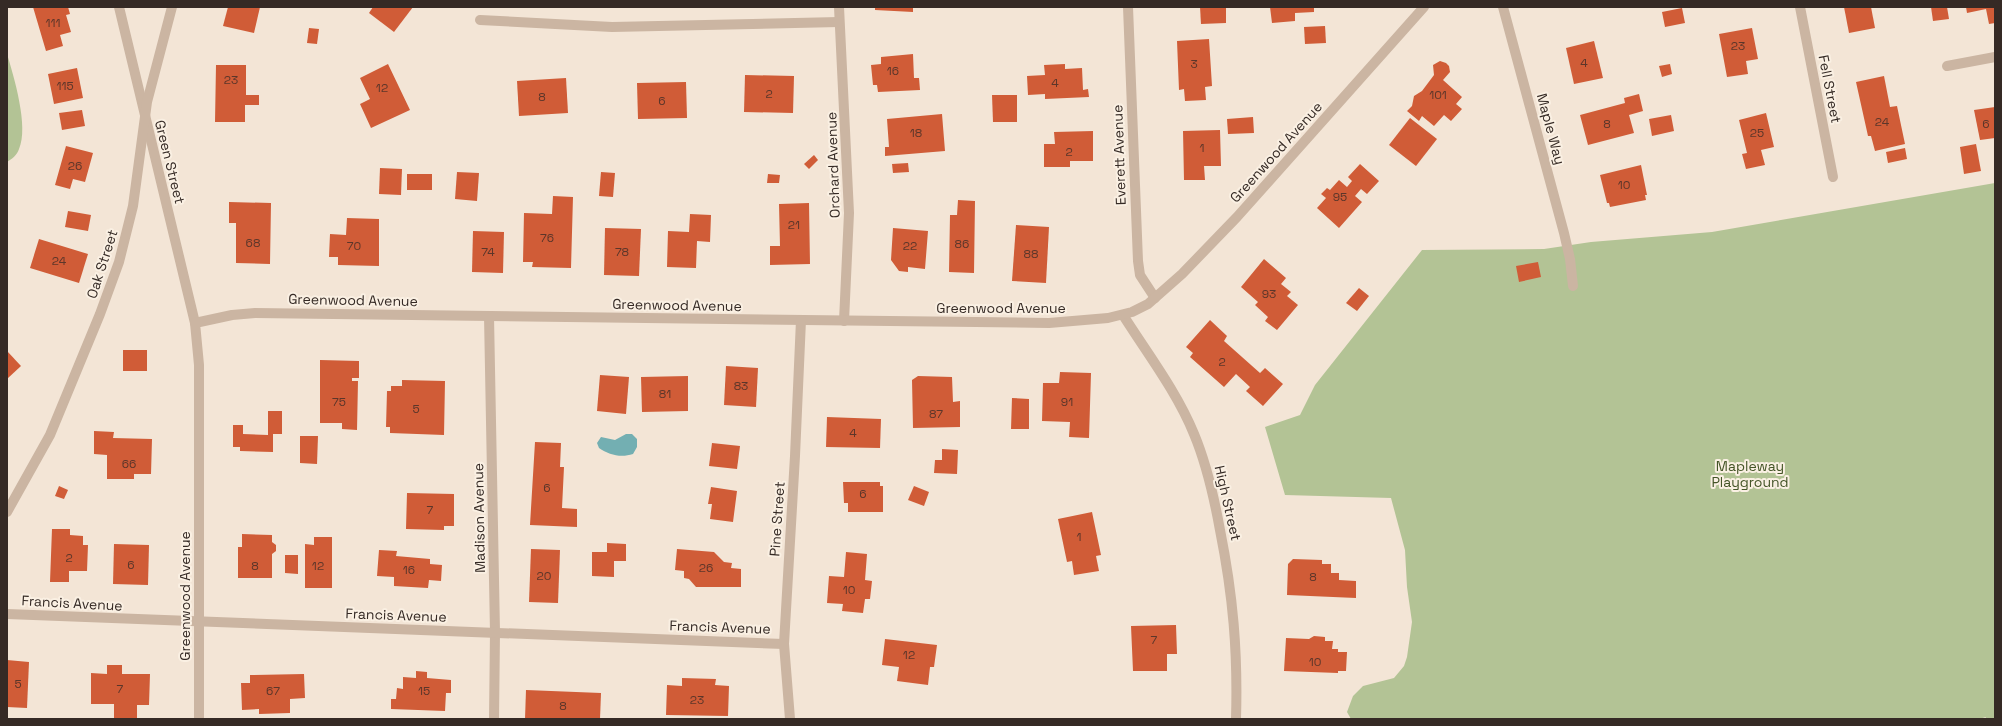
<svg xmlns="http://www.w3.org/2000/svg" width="2002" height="726" font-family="'Space Grotesk',sans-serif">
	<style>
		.green { fill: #b3c395 }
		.water { fill: #73afb2 }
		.building { fill: #d05c37 }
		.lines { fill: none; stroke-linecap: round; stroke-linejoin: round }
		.minor { stroke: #cbb5a2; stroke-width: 10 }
		.labels { text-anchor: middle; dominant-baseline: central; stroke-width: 4; stroke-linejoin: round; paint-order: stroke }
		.number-label { font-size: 12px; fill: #5c362a }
		.street-label { font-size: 14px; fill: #352a25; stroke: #faf0e3 }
		.park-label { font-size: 14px; fill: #445527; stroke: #faf0e3 }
	</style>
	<rect width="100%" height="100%" fill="#f3e5d6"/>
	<g class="green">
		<path d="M7 54C14 77 29 127 19 149 17 155 12 159 7 162Z"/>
		<polygon points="1995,183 1995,719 1985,719 1986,717 1979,719 1351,719 1347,712 1353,696 1363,686 1394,678 1404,666 1407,657 1412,622 1407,587 1405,550 1391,498 1285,495 1265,427 1300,415 1315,385 1422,250 1544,249 1591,242 1712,232"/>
	</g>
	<path class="water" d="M626 434H632L637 439V447L633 454C621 458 609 455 599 448L597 443 601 437 615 440Z"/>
	<g class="building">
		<polygon points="33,7 68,7 70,14 66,15 71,32 60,35 63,46 46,51"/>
		<polygon points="228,7 260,7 254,33 223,26"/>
		<polygon points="373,7 413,7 394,32 369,13"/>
		<polygon points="875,7 913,7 913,12 875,10"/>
		<polygon points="1200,7 1226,7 1226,23 1201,24"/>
		<polygon points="1270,7 1314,7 1314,12 1295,13 1295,21 1272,23"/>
		<polygon points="1844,7 1871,7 1875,28 1849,33"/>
		<polygon points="1931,7 1947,7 1949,19 1933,21"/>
		<polygon points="1966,7 1995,7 1995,23 1989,24 1986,9 1967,13"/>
		<polygon points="1682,8 1685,23 1665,27 1662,12"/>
		<polygon points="1325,26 1326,43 1305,44 1304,27"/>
		<polygon points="309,28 319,29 317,44 307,43"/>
		<polygon points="1752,28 1758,59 1746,61 1748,74 1727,77 1719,34"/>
		<polygon points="1209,39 1212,86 1205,87 1206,100 1185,101 1184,89 1179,90 1177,41"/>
		<polygon points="1594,41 1603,78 1574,84 1566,48"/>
		<polygon points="913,54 914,78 919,78 920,90 878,92 877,85 873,85 871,65 881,64 881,57"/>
		<polygon points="1440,61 1446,63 1449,66 1450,72 1443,80 1462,97 1456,104 1462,109 1451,121 1444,115 1434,126 1422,116 1419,121 1407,111 1412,106 1414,96 1422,91 1434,75 1433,65"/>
		<polygon points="388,64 410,110 371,128 360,104 370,99 360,78"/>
		<polygon points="1065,64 1065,69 1082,68 1083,90 1088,89 1089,97 1045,99 1045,94 1028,95 1027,76 1045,75 1044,65"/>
		<polygon points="1670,64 1672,74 1662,77 1659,66"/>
		<polygon points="216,65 246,65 246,95 259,95 259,105 245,105 245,122 215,122"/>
		<polygon points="77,68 83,98 54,104 48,74"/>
		<polygon points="745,75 794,76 793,113 744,112"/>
		<polygon points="1884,76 1890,107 1897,106 1905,144 1875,151 1871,136 1868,136 1856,82"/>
		<polygon points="566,78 568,113 519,116 517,81"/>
		<polygon points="686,82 687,118 638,119 637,83"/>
		<polygon points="1639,94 1643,111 1629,115 1634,133 1588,145 1580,115 1625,103 1624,98"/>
		<polygon points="992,95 1017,95 1017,122 993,122"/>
		<polygon points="1995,107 1995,138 1980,140 1974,110"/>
		<polygon points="82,110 85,126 62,130 59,113"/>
		<polygon points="1766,113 1774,147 1761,150 1765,165 1746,169 1742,154 1747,153 1739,120"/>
		<polygon points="942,114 945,151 885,156 885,147 889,147 887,119"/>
		<polygon points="1671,115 1674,131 1652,136 1649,119"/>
		<polygon points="1253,117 1254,133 1228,134 1227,119"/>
		<polygon points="1410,118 1437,139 1416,166 1389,145"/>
		<polygon points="1220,130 1221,166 1204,166 1205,180 1184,180 1183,131"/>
		<polygon points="1093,131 1093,161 1070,161 1070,167 1044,167 1044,144 1055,144 1054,132"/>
		<polygon points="1976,144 1981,171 1964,174 1960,147"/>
		<polygon points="66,146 93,153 85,182 73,179 70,189 55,185"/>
		<polygon points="1905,148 1907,159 1888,163 1886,152"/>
		<polygon points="814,155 818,160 809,169 804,164"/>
		<polygon points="908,163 909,172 893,173 892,164"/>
		<polygon points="1360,164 1379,181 1367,194 1361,189 1355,196 1362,202 1339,228 1317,208 1326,198 1321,194 1327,188 1330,190 1339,180 1347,187 1352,181 1348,177"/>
		<polygon points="1641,165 1647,195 1645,195 1646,200 1610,207 1609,203 1607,203 1600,175"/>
		<polygon points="380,168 402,169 401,195 379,194"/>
		<polygon points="457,172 479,173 477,201 455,199"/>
		<polygon points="601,172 615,173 613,197 599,196"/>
		<rect x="407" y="174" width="25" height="16"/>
		<polygon points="768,174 780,175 779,183 767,183"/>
		<polygon points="553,196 573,197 571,268 532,267 533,262 523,262 524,213 552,214"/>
		<polygon points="958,200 975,201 974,273 949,272 950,215 957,215"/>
		<polygon points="229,202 271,203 270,264 236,263 236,223 229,223"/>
		<polygon points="809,203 810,264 770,265 770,246 780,246 779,204"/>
		<polygon points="68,211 91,215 88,231 65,227"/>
		<polygon points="690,214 711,215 710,242 697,241 696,268 667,267 668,231 689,232"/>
		<polygon points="347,218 379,219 379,266 338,265 338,257 329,257 330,234 346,235"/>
		<polygon points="1016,225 1049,227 1046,283 1012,281"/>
		<polygon points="605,228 641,229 639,276 604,275"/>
		<polygon points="893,228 928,231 925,269 908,267 908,272 899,271 891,260"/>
		<polygon points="473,231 504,232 503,273 472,272"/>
		<polygon points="39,239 88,254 79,283 30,268"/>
		<polygon points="1264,259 1286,278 1281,284 1291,292 1287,296 1298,305 1277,330 1265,321 1268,317 1255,305 1258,302 1241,287"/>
		<polygon points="1538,262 1541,277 1519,282 1516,266"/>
		<polygon points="1359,288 1369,296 1357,311 1346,303"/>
		<polygon points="1210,320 1227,336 1224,341 1260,373 1265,368 1283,384 1263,406 1246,391 1250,387 1236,374 1224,387 1190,357 1193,353 1186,347"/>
		<rect x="123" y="350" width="24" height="21"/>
		<polygon points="7,351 21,366 7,379"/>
		<polygon points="320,360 359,361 359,378 352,378 352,381 358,381 357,430 342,429 342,423 320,423"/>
		<polygon points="726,366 758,368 756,407 724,405"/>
		<polygon points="1060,372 1091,373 1089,438 1069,437 1070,422 1042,421 1043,383 1059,383"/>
		<polygon points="600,375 629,377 626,414 597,411"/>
		<polygon points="688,376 688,411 642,412 641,377"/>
		<polygon points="918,376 952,377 953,402 960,401 960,427 913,428 912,380"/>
		<polygon points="402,380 445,381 444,435 390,433 390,427 386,427 387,391 391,391 391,386 402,386"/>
		<polygon points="1012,398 1029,399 1029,429 1011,429"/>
		<polygon points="268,411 282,411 282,434 273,434 273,452 240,451 240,447 233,447 233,425 243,425 243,434 268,435"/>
		<polygon points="827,417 881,419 880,448 826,447"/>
		<polygon points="94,431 114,432 113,438 152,439 151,474 134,474 134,479 107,479 107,455 94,454"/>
		<polygon points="300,436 318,436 317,464 300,463"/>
		<polygon points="535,442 561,443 560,467 564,467 562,508 577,509 577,527 530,525"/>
		<polygon points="712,443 740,446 737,469 709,466"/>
		<polygon points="942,449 958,450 957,474 934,473 935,460 942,460"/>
		<polygon points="843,482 880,482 880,486 883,486 883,512 848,512 848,503 844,503"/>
		<polygon points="59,486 68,490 64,499 55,496"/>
		<polygon points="914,486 929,492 924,506 908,500"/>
		<polygon points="711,487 737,491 733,522 710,519 712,504 708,504"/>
		<polygon points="407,493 454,494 454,526 444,526 444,530 406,529"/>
		<polygon points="1092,512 1101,555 1096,556 1099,571 1074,575 1072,561 1067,562 1058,519"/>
		<polygon points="52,529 70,529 70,535 83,536 83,545 88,545 87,571 69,571 69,582 50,582"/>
		<polygon points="242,534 272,535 272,542 276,545 276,551 272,554 272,578 238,578 238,547 242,547"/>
		<polygon points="314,537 332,537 332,588 305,588 305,544 314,545"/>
		<polygon points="607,543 626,544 626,561 614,561 614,577 592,576 592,552 607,552"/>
		<polygon points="114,544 149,545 148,585 113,584"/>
		<polygon points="531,549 560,550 558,603 529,602"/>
		<polygon points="677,549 714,552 724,562 732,563 731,568 741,569 741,587 696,587 689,579 684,578 684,571 675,570"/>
		<polygon points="379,550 397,551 396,556 430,559 430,564 442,565 441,581 429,580 428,588 394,586 394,577 377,576"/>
		<polygon points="846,552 867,554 865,580 872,581 870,599 865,599 863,613 842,611 843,604 827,603 829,576 844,577"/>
		<polygon points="285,555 298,555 298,574 285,573"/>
		<polygon points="1293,559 1322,560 1322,564 1331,564 1331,573 1339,573 1339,580 1356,581 1356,598 1287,595 1288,564"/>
		<polygon points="1176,625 1177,654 1167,654 1167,671 1133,671 1131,626"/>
		<polygon points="1314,636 1325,637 1325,641 1333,641 1332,649 1338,649 1338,652 1347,652 1346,671 1338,671 1338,673 1284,671 1286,638 1309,639"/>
		<polygon points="885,639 937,645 934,667 930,667 928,685 897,681 899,667 882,665"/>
		<polygon points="7,660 29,662 27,708 7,707"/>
		<polygon points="107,665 122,665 122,674 150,674 149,705 137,705 137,719 114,719 114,704 91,704 91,673 107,674"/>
		<polygon points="416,671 427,672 427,678 451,680 451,693 446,693 445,711 391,709 391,699 396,699 397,688 403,689 403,677 416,678"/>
		<polygon points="304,674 305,698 290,699 290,713 259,714 259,709 242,710 241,683 250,683 250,675"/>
		<polygon points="682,678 716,679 715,685 729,686 728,716 666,715 667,685 682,686"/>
		<polygon points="526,690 601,693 600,719 525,719"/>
	</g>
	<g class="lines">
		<g class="minor">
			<polyline points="119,7 195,323"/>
			<polyline points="839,7 849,213 844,321"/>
			<polyline points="1128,7 1138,261 1140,275 1155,298"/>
			<polyline points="1503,7 1564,233 1570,259 1573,286"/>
			<polyline points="1800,7 1833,177"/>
			<polyline points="480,20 612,27 839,22"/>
			<polyline points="1947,66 1995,57"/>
			<path d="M1123 315C1147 353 1177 392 1194 434 1207 465 1214 497 1220 530 1233 595 1238 652 1236 719"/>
			<polyline points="489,316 495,632 494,719"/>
			<polyline points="7,512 50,435 100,314 119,262 133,206 147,102 172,7"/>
			<path d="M7 614C266 626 525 632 784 644"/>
			<polyline points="199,719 199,365 195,323 232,315 255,313 1049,323 1108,318 1132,312 1148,304 1182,274 1237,217 1424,7"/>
			<polyline points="790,719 784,644 795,456 801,320"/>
		</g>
	</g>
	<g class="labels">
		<g class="number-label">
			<text x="53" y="23">111</text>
			<text x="1738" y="46">23</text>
			<text x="1584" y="63">4</text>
			<text x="1194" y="64">3</text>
			<text x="893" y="71">16</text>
			<text x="231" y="80">23</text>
			<text x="1055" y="83">4</text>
			<text x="65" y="86">115</text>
			<text x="382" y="88">12</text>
			<text x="769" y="94">2</text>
			<text x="1438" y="95">101</text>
			<text x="542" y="97">8</text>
			<text x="662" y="101">6</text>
			<text x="1882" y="122">24</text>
			<text x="1607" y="124">8</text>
			<text x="1986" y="124">6</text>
			<text x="916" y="133">18</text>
			<text x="1757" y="133">25</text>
			<text x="1202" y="148">1</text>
			<text x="1069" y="152">2</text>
			<text x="75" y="166">26</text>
			<text x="1624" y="185">10</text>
			<text x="1340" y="197">95</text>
			<text x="794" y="225">21</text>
			<text x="547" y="238">76</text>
			<text x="253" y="243">68</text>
			<text x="962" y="244">86</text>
			<text x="354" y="246">70</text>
			<text x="910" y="246">22</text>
			<text x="488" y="252">74</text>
			<text x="622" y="252">78</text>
			<text x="1031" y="254">88</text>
			<text x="59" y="261">24</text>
			<text x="1269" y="294">93</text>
			<text x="1222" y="362">2</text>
			<text x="741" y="386">83</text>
			<text x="665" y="394">81</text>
			<text x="339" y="402">75</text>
			<text x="1067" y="402">91</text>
			<text x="416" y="409">5</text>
			<text x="936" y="414">87</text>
			<text x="853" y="433">4</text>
			<text x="129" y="464">66</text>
			<text x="547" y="488">6</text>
			<text x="863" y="494">6</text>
			<text x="430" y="510">7</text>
			<text x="1079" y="537">1</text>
			<text x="69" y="558">2</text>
			<text x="131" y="565">6</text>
			<text x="255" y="566">8</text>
			<text x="318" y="566">12</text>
			<text x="706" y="568">26</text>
			<text x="409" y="570">16</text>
			<text x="544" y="576">20</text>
			<text x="1313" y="577">8</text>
			<text x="849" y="590">10</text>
			<text x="1154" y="640">7</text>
			<text x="909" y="655">12</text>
			<text x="1315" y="662">10</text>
			<text x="18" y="684">5</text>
			<text x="120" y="689">7</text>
			<text x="273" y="691">67</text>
			<text x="424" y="691">15</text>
			<text x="697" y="700">23</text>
			<text x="563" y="706">8</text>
		</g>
		<g class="street-label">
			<text transform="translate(1830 89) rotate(79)">Fell Street</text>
			<text transform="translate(1551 129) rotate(75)">Maple Way</text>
			<text transform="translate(1276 152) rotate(-48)">Greenwood Avenue</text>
			<text transform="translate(1119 155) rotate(-92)">Everett Avenue</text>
			<text transform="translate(170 162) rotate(76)">Green Street</text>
			<text transform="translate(833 165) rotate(-92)">Orchard Avenue</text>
			<text transform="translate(102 264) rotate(-72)">Oak Street</text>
			<text transform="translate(353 300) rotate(1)">Greenwood Avenue</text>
			<text transform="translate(677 305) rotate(1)">Greenwood Avenue</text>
			<text x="1001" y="308">Greenwood Avenue</text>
			<text transform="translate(1228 503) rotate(77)">High Street</text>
			<text transform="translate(479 518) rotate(-91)">Madison Avenue</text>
			<text transform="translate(777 519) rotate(-86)">Pine Street</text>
			<text transform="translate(185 596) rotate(-90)">Greenwood Avenue</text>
			<text transform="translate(72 603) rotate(3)">Francis Avenue</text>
			<text transform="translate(396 615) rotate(2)">Francis Avenue</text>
			<text transform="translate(720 627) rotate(2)">Francis Avenue</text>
		</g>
		<g class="park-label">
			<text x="1750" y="466">Mapleway<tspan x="1750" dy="16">Playground</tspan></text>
		</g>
	</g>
	<rect width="2002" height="726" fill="none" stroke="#352a25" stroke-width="16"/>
</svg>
